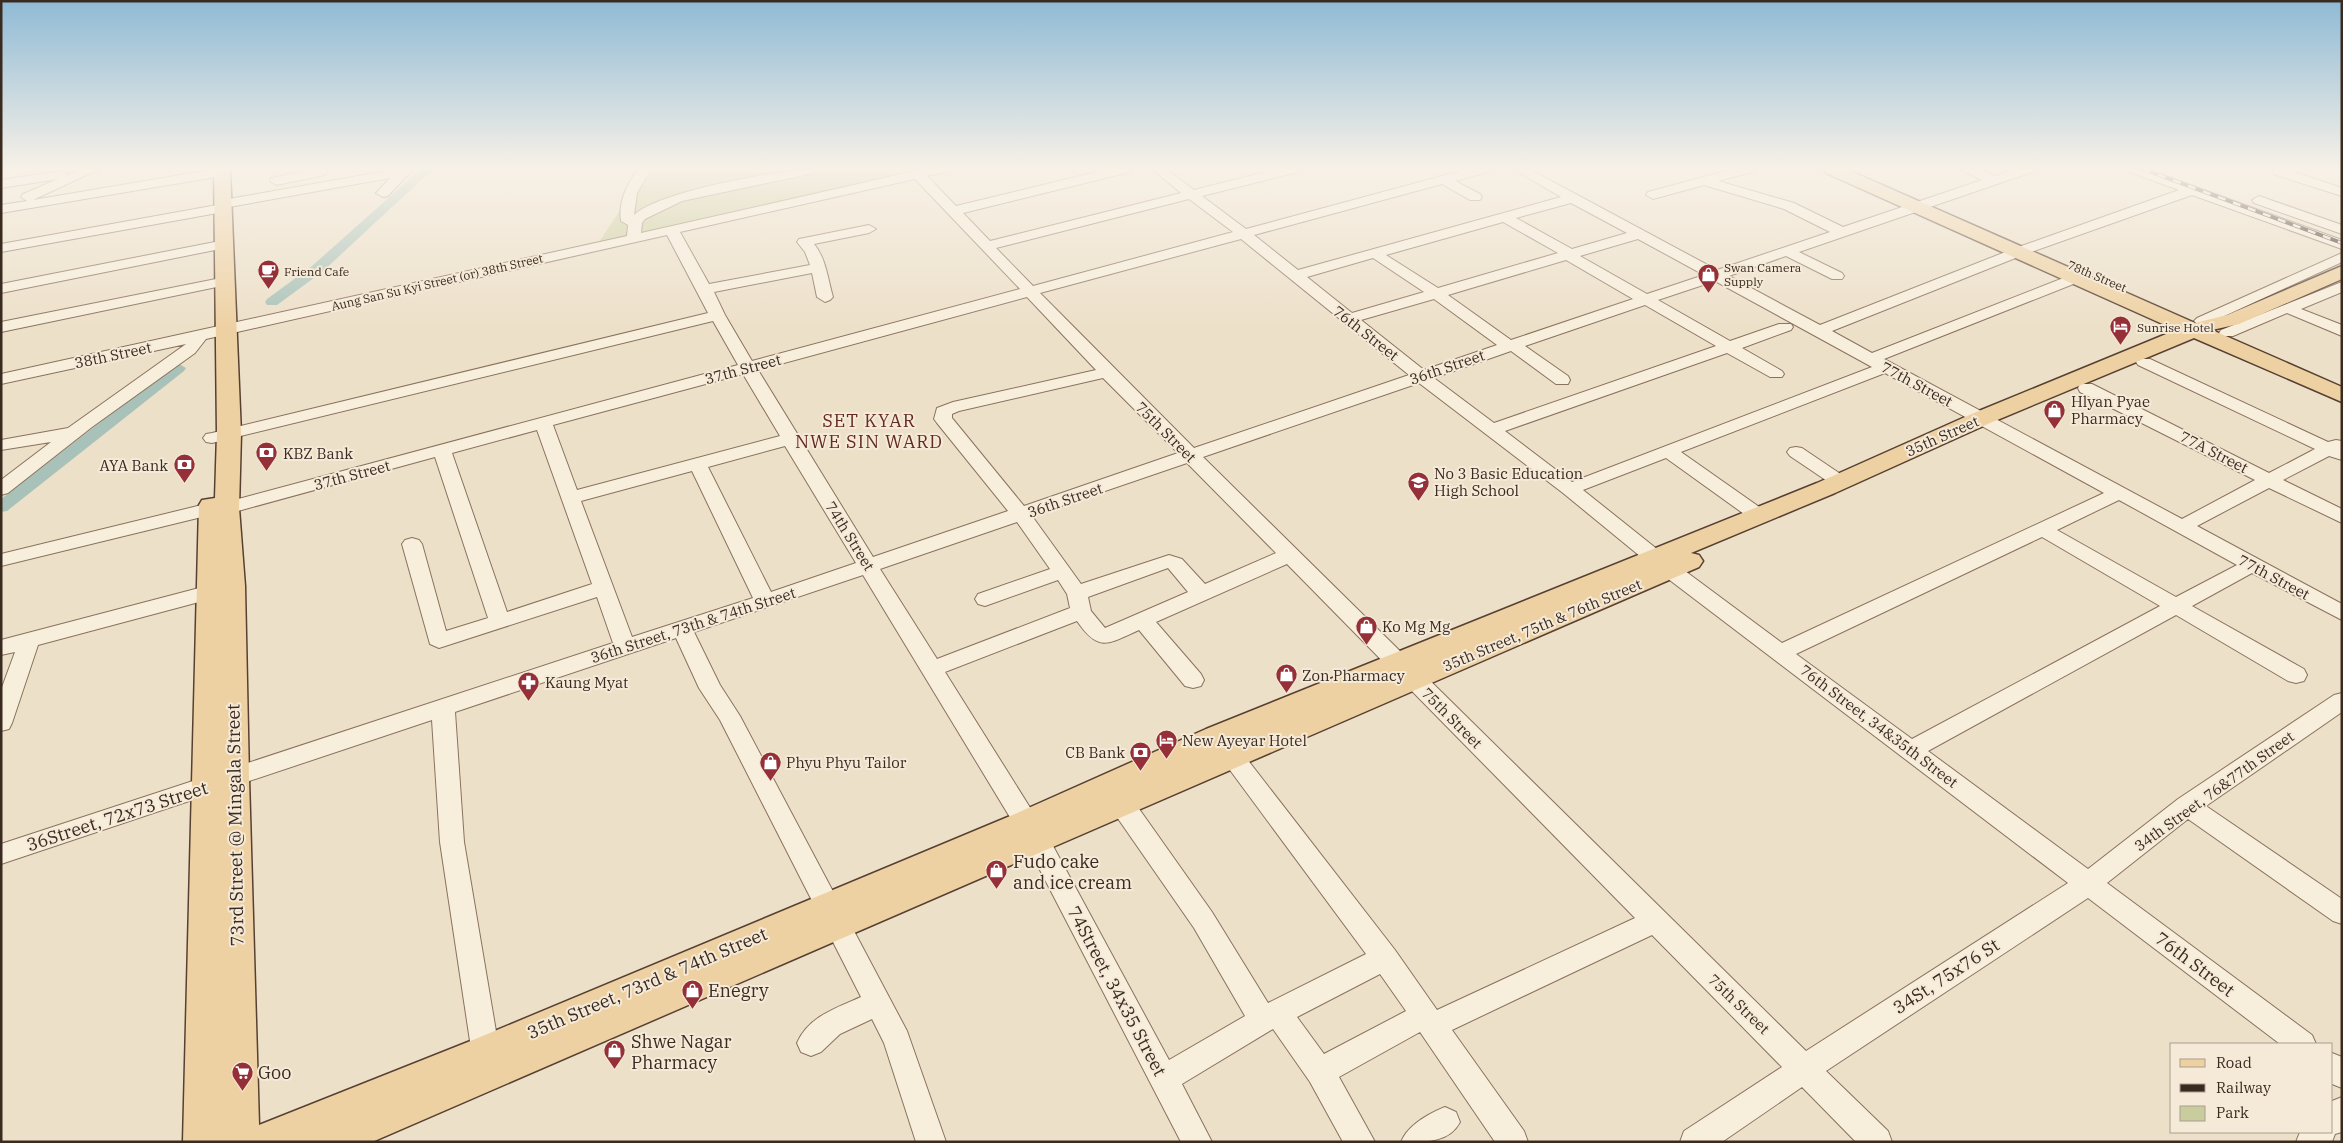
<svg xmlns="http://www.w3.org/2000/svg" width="2343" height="1143" font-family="'IBM Plex Serif',serif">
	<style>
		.green { fill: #c9cc9c }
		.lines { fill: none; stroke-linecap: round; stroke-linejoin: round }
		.canal { fill: #a9c2b9; fill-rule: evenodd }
		.minor-casing { stroke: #89725e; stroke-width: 2 }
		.major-casing { stroke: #574032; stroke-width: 3 }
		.minor { fill: #f8eedc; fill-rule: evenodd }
		.major { fill: #eed1a3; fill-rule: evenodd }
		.rail-casing { stroke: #3a2b21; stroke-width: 4 }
		.rail { stroke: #f5ead8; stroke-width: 2.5; stroke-dasharray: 8; stroke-linecap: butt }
		.labels { text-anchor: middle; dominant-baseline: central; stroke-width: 4; stroke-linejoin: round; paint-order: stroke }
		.far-poi-label { font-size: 12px; fill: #3a2b21; stroke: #f5ead8; text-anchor: start }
		.far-street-label { font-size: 12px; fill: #3a2b21; stroke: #f5ead8 }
		.street-label { font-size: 15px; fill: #3a2b21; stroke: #f5ead8 }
		.poi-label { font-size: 15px; fill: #3a2b21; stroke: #f5ead8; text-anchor: start }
		.quarter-label { font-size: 18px; letter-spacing: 1px; fill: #652b22; stroke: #f5ead8 }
		.near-street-label { font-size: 18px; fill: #3a2b21; stroke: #f5ead8 }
		.near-poi-label { font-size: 18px; fill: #3a2b21; stroke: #f5ead8; text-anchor: start }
	</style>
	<rect width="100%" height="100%" fill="#ede0c9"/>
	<polygon class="green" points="647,169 940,169 597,245"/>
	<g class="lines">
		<g class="canal">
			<polygon points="421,169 433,169 322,272 277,305 267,305 265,302 267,299 312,266"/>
			<polygon points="179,364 186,368 184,371 7,511 1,512 1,499 174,365"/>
		</g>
		<defs>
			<g id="minor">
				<polygon points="82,169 99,169 33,200 216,169 226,169 228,172 222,176 1,213 1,205 27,201 21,197 23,194 58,179 1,188 1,180 61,171 66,172 67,175"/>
				<polygon points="315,169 325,169 326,172 325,175 276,185 270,181 271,178"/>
				<polygon points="398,169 410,169 411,171 388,196 383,197 376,193 390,178 229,207 228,211 223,212 1,252 1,244 217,205 218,201 223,200"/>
				<path d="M638 169H651L637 193 634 215C660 191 783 169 820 169L814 173 682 201 645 219 642 223 641 233 924 169H948L947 172 927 176 956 206 1109 169H1131L1130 172 963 213 990 241 1181 193 1152 169H1166L1194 190 1277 169H1299L1298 172 1202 196 1246 229 1468 169H1489L1488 172 1455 181 1480 194 1482 197 1480 200H1470L1442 184 1254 235 1298 270 1561 197 1513 169H1529L1717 270 1830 232 1784 209 1704 185 1653 199 1646 195 1648 192 1733 169H1754L1753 172 1718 181 1794 203 1843 227 1982 180 1960 169H1978L1995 176 2014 169H2033L2032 172 1799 252 1842 273 1844 276 1842 279H1832L1786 256 1729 276 1820 325 2013 249 2179 190 2129 172 2128 169H2146L2342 240V249L2192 195 2023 255 1832 331 1872 353 2071 275H2081L2083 278 2081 281 1884 359 2182 519 2255 480 2080 392 2078 388 2080 384H2092L2269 473 2315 449 2138 365 2136 362 2138 359H2150L2328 442 2336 440 2342 441V460L2329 456 2283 480 2342 509V523L2269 488 2197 526 2342 604V620L2252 573 2192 606 2304 669 2307 675 2304 681 2296 683 2288 681 2176 615 1928 751 2088 869 2178 799 2334 695 2342 693V712L2206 806 2342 899V924L2333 921 2188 819 2107 883 2312 1035 2316 1044H2280L2088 898 1826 1071 1888 1131 1892 1142H1856L1802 1087 1722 1142H1680L1684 1131 1782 1067 1652 935 1452 1030 1524 1131 1528 1142H1495L1420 1032 1339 1077 1375 1142H1343L1310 1082 1273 1029 1182 1084 1212 1142H1181L1028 847 863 575 694 632 720 685 740 716 907 1031 946 1142H916L884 1043 872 1019 840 1034 821 1052 811 1056 801 1052 797 1043C808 1017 836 1008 861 997L720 720 699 688 676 638 455 712 464 842 501 1061 497 1071 487 1075 477 1071 473 1061 440 842 432 720 1 864V844L613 643 597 597 439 648 430 644 402 544 405 540 412 538 419 540 422 544 446 631 488 618 435 457 227 514 210 515 1 566V554L210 503 227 502 738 365 713 321 212 443 206 442 203 438 206 434 212 433 708 313 667 235 206 339 195 353 92 427 8 493 1 495V480L51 442 1 450V440L68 428 186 344 1 384V374L627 236 628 225 621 221C618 201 627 185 638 169ZM915 179 1020 289 752 361 725 315 714 292 812 273 817 297 825 302 830 300 833 297C828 280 826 258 814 244L869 233 876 229 869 225 799 239 797 242 805 252 810 265 709 284 680 232ZM1189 199 1233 232 1033 286 996 248ZM1571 203 1627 233 1572 249 1516 218ZM1503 222 1558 253 1438 288 1386 255ZM1241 239 1409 375 1194 448 1040 293ZM1638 239 1704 275 1647 294 1580 256ZM1373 258 1424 292 1352 313 1307 277ZM1566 260 1633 299 1511 340 1448 295ZM1715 281 1872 367 1572 482 1505 431 1727 353 1770 377H1782L1784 374 1782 371 1742 348 1791 330 1793 327 1791 324H1779L1730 341 1658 300ZM1027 297 1096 370 953 402 937 408 934 419 937 423 1008 511 873 557 758 370ZM1434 299 1497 345 1424 370 1361 320ZM1645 305 1716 346 1494 423 1434 378 1511 351 1556 384H1568L1570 380 1568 376 1525 346ZM1885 373 2104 493 1782 643 1677 565 1583 490 1666 458 1751 519 1758 521 1765 519 1767 515 1765 511 1681 452ZM743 374 780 436 577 490 553 425ZM1103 378 1178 453 1024 506 952 418V414L959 411ZM1419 383 1563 493 1663 575 2068 883 1806 1051 1203 457ZM537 430 592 584 507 612 452 453ZM785 446 856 563 771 592 708 467ZM1187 463 1276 553 1205 584 1182 559 1169 555 1081 584 1032 516ZM692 471 753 598 632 637 581 501ZM2119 500 2237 565 2176 597 2057 530ZM1017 522 1050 569 978 594 975 599 978 604 985 606 1058 580 1067 594 1070 608 937 659 880 569ZM2042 537 2160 606 1912 739 1796 654ZM1287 564 1635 918 1437 1010 1395 950 1240 750 1232 747 1224 750 1220 756 1224 762 1366 954 1268 1003 1212 912 1130 796 1121 793 1112 796 1109 803 1112 810 1194 928 1245 1016 1169 1060 1046 833 945 672 1077 621C1099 653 1108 644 1139 630L1185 686 1193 688 1201 686 1204 680 1201 674 1156 622ZM1168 568 1188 592 1105 628 1091 611 1088 597ZM1380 974 1406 1011 1324 1054 1297 1017Z"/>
				<polygon points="2273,169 2285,169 2342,188 2342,196 2273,174"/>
				<polygon points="2259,196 2342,225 2342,234 2254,203 2252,200"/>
				<polygon points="225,240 230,241 232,244 230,247 1,293 1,284"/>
				<polygon points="2342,253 2342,262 2207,324 2197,324 2194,321 2197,318"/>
				<polygon points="226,277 233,281 231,284 1,332 1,322"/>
				<polygon points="2342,282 2342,292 2301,309 2342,325 2342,336 2287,313 2233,336 2221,336 2219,333 2221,330"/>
				<polygon points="1796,447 1802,448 1845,477 1848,481 1845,485 1833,485 1790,456 1787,452 1790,448"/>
				<polygon points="222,582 229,584 232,589 229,594 38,645 12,723 9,729 1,731 1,690 15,652 1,655 1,640"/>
				<polygon points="2332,1053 2342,1057 2342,1088 2332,1084"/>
				<polygon points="2342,1097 2342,1132 2335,1134 2332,1142 2296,1142 2300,1132 2332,1132 2332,1101"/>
				<path d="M1445 1107 1456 1112 1460 1122C1449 1143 1425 1142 1401 1142 1408 1125 1428 1114 1445 1107Z"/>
			</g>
			<polygon id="major" points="214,169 230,169 241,434 239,508 245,586 249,778 259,1125 473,1040 1015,814 1206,729 1817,483 1974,413 2176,330 1826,173 1824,169 1846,169 2195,323 2227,315 2342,266 2342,279 2239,324 2212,330 2342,387 2342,402 2194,338 1990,423 1835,493 1691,553 1699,555 1703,561 1699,567 372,1142 183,1142 199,505 202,500 215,498 217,434"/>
		</defs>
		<use href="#minor" class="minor-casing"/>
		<use href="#major" class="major-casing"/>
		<use href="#minor" class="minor"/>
		<use href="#major" class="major"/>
		<defs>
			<polyline id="rail" points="2143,169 2342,243"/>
		</defs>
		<use href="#rail" class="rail-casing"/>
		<use href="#rail" class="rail"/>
	</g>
	<linearGradient id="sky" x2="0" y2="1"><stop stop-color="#8fbad5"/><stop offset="0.51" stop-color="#f7f1e7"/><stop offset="1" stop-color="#f7f1e7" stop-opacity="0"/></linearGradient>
	<rect width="2343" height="329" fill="url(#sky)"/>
	<defs>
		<symbol id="cafe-pin" viewBox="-11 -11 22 30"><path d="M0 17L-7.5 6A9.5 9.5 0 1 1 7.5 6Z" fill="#963038" stroke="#f5ead8"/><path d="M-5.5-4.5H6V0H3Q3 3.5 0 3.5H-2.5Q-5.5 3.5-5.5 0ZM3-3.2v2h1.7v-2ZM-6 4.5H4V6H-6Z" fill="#fff"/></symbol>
		<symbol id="shop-pin" viewBox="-11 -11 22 30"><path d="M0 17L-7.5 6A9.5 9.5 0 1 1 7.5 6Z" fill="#963038" stroke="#f5ead8"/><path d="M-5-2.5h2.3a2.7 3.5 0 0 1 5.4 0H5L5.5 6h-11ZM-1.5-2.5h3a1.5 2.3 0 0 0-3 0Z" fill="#fff"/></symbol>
		<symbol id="hotel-pin" viewBox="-11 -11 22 30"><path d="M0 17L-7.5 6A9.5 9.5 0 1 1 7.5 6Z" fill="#963038" stroke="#f5ead8"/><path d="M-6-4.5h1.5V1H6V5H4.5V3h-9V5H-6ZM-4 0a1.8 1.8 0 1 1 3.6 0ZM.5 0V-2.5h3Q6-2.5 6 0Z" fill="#fff"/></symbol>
		<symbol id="bank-pin" viewBox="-11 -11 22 30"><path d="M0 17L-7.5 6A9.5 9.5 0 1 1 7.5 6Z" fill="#963038" stroke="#f5ead8"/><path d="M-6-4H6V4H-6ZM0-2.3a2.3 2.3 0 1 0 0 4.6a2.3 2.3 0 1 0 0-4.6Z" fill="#fff"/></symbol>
		<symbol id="school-pin" viewBox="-11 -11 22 30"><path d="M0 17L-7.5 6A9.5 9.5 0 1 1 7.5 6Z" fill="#963038" stroke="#f5ead8"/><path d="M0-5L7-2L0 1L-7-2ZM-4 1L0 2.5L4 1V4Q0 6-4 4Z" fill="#fff"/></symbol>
		<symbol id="pharmacy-pin" viewBox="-11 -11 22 30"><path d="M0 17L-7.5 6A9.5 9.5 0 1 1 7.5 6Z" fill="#963038" stroke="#f5ead8"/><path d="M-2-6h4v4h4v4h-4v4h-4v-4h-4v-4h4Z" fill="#fff"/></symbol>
		<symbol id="supermarket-pin" viewBox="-11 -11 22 30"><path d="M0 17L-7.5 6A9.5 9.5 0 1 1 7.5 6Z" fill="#963038" stroke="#f5ead8"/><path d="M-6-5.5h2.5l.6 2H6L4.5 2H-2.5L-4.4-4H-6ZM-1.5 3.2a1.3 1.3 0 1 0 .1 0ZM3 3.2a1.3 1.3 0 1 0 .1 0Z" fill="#fff"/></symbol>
	</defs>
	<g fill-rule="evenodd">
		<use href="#cafe-pin" x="256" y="258" width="25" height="34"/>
		<use href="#shop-pin" x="1696" y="262" width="25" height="34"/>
		<use href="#hotel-pin" x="2108" y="314" width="25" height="34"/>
		<use href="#shop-pin" x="2042" y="398" width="25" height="34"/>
		<use href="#bank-pin" x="254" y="440" width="25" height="34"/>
		<use href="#bank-pin" x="172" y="452" width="25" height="34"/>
		<use href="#school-pin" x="1406" y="470" width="25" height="34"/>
		<use href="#shop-pin" x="1354" y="614" width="25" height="34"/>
		<use href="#shop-pin" x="1274" y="662" width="25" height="34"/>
		<use href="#pharmacy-pin" x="516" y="670" width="25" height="34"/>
		<use href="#hotel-pin" x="1154" y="728" width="25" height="34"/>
		<use href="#bank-pin" x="1128" y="740" width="25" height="34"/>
		<use href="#shop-pin" x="758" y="750" width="25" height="34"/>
		<use href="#shop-pin" x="984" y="858" width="25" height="34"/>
		<use href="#shop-pin" x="680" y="978" width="25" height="34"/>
		<use href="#shop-pin" x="602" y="1038" width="25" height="34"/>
		<use href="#supermarket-pin" x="230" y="1060" width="25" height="34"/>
	</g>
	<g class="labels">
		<g class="far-poi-label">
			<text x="1724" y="267">Swan Camera<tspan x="1724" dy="14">Supply</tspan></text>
			<text x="284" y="271">Friend Cafe</text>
			<text x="2137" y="327">Sunrise Hotel</text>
		</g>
		<g class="far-street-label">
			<text transform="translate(2097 276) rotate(23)">78th Street</text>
			<text transform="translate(437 282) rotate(-13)">Aung San Su Kyi Street (or) 38th Street</text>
		</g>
		<g class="street-label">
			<text transform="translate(1366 333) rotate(38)">76th Street</text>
			<text transform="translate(113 355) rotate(-12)">38th Street</text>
			<text transform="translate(1447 367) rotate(-19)">36th Street</text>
			<text transform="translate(743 369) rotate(-15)">37th Street</text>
			<text transform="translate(1917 384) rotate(28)">77th Street</text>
			<text transform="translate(1166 432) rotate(45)">75th Street</text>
			<text transform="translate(1942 436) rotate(-24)">35th Street</text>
			<text transform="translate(2214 452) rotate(27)">77A Street</text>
			<text transform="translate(352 475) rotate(-15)">37th Street</text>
			<text transform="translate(1065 500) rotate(-19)">36th Street</text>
			<text transform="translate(850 536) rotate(58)">74th Street</text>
			<text transform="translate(2274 577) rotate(28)">77th Street</text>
			<text transform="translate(693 625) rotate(-18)">36th Street, 73th &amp; 74th Street</text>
			<text transform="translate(1542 625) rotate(-23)">35th Street, 75th &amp; 76th Street</text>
			<text transform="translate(1452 718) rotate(45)">75th Street</text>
			<text transform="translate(1879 726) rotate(37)">76th Street, 34&amp;35th Street</text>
			<text transform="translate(2214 791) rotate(-36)">34th Street, 76&amp;77th Street</text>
			<text transform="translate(1739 1004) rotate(44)">75th Street</text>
		</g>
		<g class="poi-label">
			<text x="2071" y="401">Hlyan Pyae<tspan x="2071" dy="17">Pharmacy</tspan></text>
			<text x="283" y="453">KBZ Bank</text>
			<text x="168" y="465" text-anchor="end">AYA Bank</text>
			<text x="1434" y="473">No 3 Basic Education<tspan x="1434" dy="17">High School</tspan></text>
			<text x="1382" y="626">Ko Mg Mg</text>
			<text x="1302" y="675">Zon Pharmacy</text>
			<text x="545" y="682">Kaung Myat</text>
			<text x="1182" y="740">New Ayeyar Hotel</text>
			<text x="1125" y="752" text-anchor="end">CB Bank</text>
			<text x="786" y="762">Phyu Phyu Tailor</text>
		</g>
		<g class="quarter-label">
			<text x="869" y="420">SET KYAR<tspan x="869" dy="21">NWE SIN WARD</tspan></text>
		</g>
		<g class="near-street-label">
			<text transform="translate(117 816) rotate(-18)">36Street, 72x73 Street</text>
			<text transform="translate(235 825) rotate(-91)">73rd Street @ Mingala Street</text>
			<text transform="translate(2195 964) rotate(37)">76th Street</text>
			<text transform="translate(1946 976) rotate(-33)">34St, 75x76 St</text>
			<text transform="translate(647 983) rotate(-23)">35th Street, 73rd &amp; 74th Street</text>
			<text transform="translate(1117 991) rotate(62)">74Street, 34x35 Street</text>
		</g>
		<g class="near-poi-label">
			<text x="1013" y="861">Fudo cake<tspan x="1013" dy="21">and ice cream</tspan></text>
			<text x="708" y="990">Enegry</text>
			<text x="631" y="1041">Shwe Nagar<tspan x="631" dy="21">Pharmacy</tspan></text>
			<text x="258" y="1072">Goo</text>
		</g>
	</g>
	<rect width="2343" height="1143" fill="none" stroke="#3a2b21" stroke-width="5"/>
	<rect x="2170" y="1043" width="162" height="90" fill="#f5ead8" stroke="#aa9e8f"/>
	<rect x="2180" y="1059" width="25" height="8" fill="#eed1a3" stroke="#aa9e8f"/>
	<text x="2216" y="1068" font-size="15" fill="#3a2b21">Road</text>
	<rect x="2180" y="1084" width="25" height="8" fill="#3a2b21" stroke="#aa9e8f"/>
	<text x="2216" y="1093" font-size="15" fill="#3a2b21">Railway</text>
	<rect x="2180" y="1106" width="25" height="15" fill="#c9cc9c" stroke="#aa9e8f"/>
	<text x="2216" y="1118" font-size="15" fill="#3a2b21">Park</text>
</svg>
